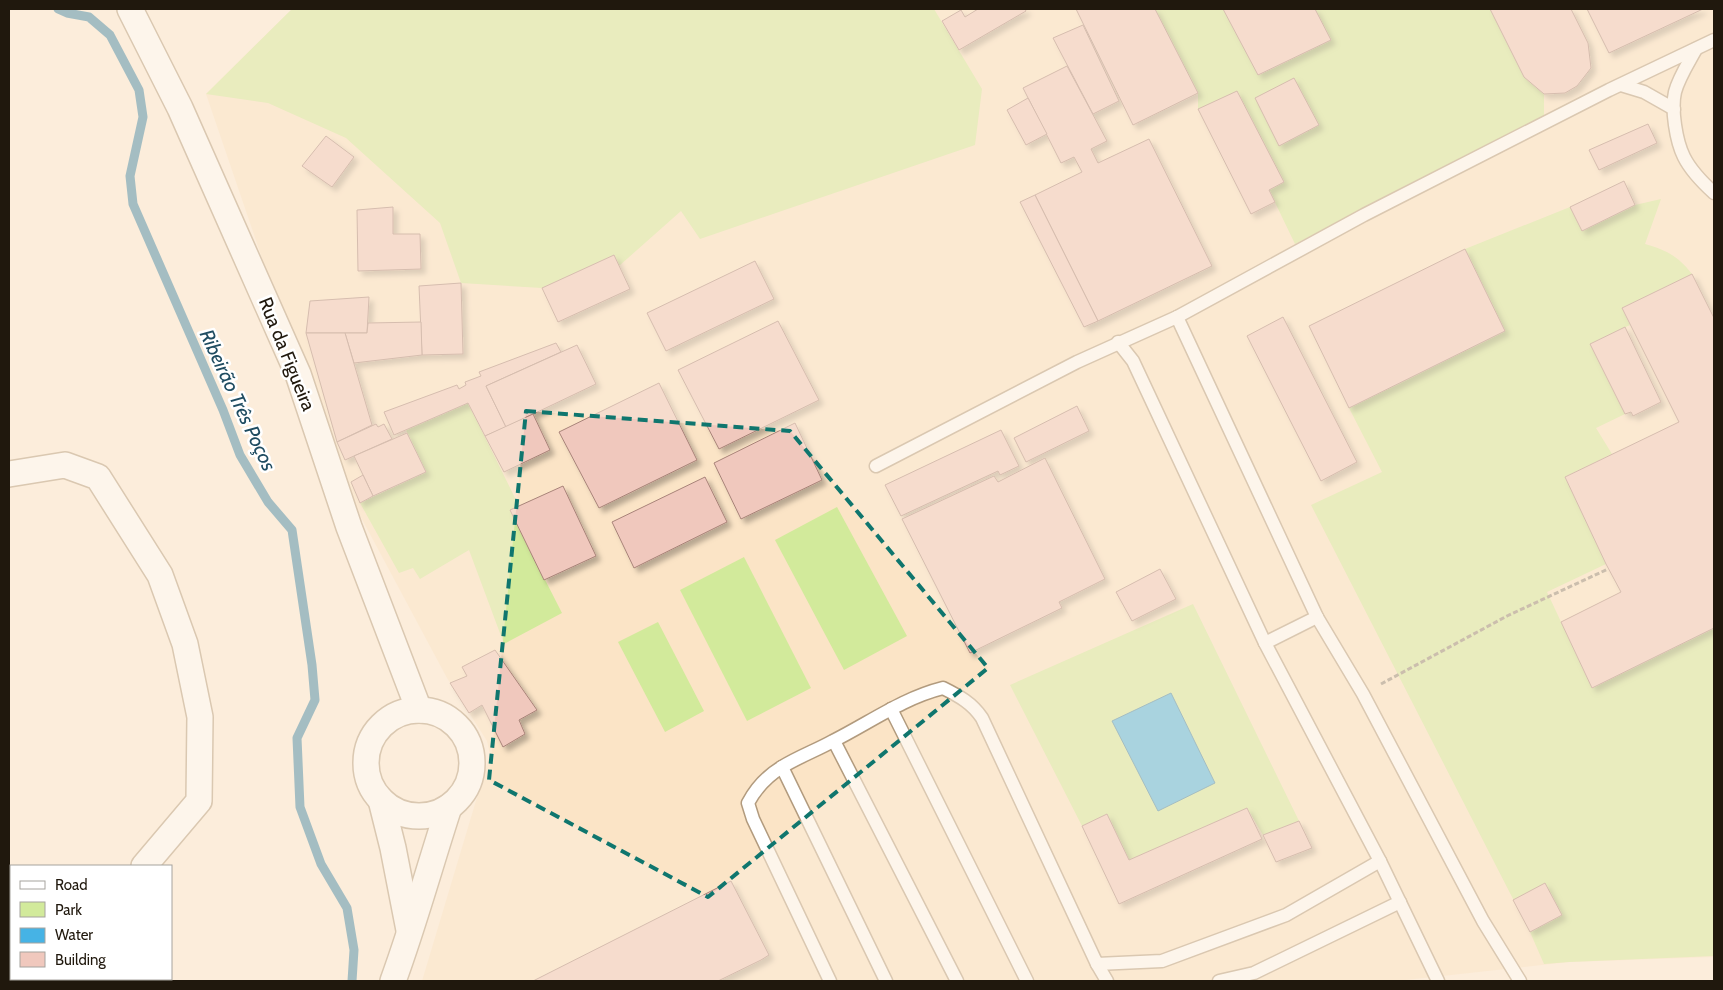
<svg xmlns="http://www.w3.org/2000/svg" width="1723" height="990" font-family="Cabin,sans-serif">
	<style>
		.built { fill: #fbe4c6 }
		.green { fill: #d2ea9b }
		.water { fill: #46b3e5; stroke: #3b84a4 }
		.lines { fill: none; stroke-linecap: round; stroke-linejoin: round }
		.stream { stroke: #3b84a4; stroke-width: 9 }
		.building { fill: #f0c8bd; stroke: #a88379; filter: url(#shadow) }
		.service-casing { stroke: #b29b7e; stroke-width: 15 }
		.minor-casing { stroke: #b29b7e; stroke-width: 28 }
		.path { stroke: #908576; stroke-width: 3; stroke-dasharray: 5 2.5; stroke-linecap: butt }
		.service { stroke: #fff; stroke-width: 12 }
		.minor { stroke: #fff; stroke-width: 25 }
		.marked { fill: none; stroke: #0f766e; stroke-width: 4; stroke-dasharray: 10 6; stroke-linejoin: round }
		.labels { text-anchor: middle; dominant-baseline: central; stroke-width: 5; stroke-linejoin: round; paint-order: stroke }
		.street-label { font-size: 19px; fill: #20180d; stroke: #fff }
		.water-label { font-size: 20px; font-style: italic; fill: #1f4c61; stroke: #fff }
	</style>
	<defs>
		<filter id="shadow"><feDropShadow dx="4.5" dy="4.5" stdDeviation="2.5" flood-color="#0004"/></filter>
	</defs>
	<rect width="100%" height="100%" fill="#fceddb"/>
	<polygon class="built" points="292,9 1714,9 1714,957 1569,962 1397,981 422,981 490,754 487,741 447,678 348,493 264,264 206,94"/>
	<g class="green">
		<polygon points="292,9 934,9 982,89 975,145 700,239 681,211 619,266 614,255 542,288 461,283 440,223 346,138 268,103 206,94"/>
		<polygon points="1155,9 1223,9 1259,75 1331,40 1315,9 1490,9 1524,77 1544,94 1544,117 1295,244 1269,190 1283,182 1238,92 1198,109 1198,93"/>
		<path d="M1661 199 1645 244C1666 250 1678 256 1692 274L1622 308 1630 325 1590 344 1625 414 1596 428 1612 454 1565 477 1606 564 1547 592 1592 688 1714 628V956L1569 962 1544 964 1530 932 1311 505 1382 472 1349 408 1505 331 1465 249 1570 207 1582 231 1635 205Z"/>
		<polygon points="468,403 519,506 510,511 562,613 504,644 469,550 420,579 413,568 399,573 360,503 426,472 406,430"/>
		<polygon points="837,507 907,636 844,670 775,540"/>
		<polygon points="744,557 811,688 747,721 680,590"/>
		<polygon points="1193,604 1299,821 1263,835 1247,808 1129,860 1107,814 1082,826 1010,685"/>
		<polygon points="658,622 704,711 665,732 618,642"/>
	</g>
	<polygon class="water" points="1171,693 1215,783 1158,811 1112,721"/>
	<g class="lines">
		<polyline class="stream" points="58,9 67,13 89,17 110,35 139,90 143,117 130,176 133,204 223,410 240,455 268,502 292,530 312,665 315,700 297,738 300,807 321,864 347,908 354,950 352,981"/>
	</g>
	<g class="building">
		<polygon points="978,9 1025,9 1026,11 959,50 942,21 961,10 965,17"/>
		<polygon points="1076,9 1155,9 1198,93 1133,125"/>
		<polygon points="1223,9 1315,9 1331,40 1258,75"/>
		<polygon points="1490,9 1571,9 1588,43 1591,68 1577,86 1565,93 1544,94 1524,77"/>
		<polygon points="1587,9 1703,9 1609,53"/>
		<polygon points="1083,25 1119,101 1093,114 1053,38"/>
		<polygon points="1067,66 1107,141 1091,149 1098,163 1149,139 1212,266 1098,321 1035,195 1082,172 1074,157 1061,163 1023,88"/>
		<polygon points="1294,78 1319,125 1279,146 1255,98"/>
		<polygon points="1237,91 1284,182 1269,190 1275,202 1251,214 1198,109"/>
		<polygon points="1028,98 1047,134 1026,145 1007,110"/>
		<polygon points="1648,124 1657,143 1599,170 1589,150"/>
		<polygon points="326,136 354,157 332,187 302,166"/>
		<polygon points="1624,181 1635,205 1582,231 1570,207"/>
		<polygon points="1035,195 1098,321 1084,327 1020,202"/>
		<polygon points="393,207 393,234 420,234 421,269 358,271 357,210"/>
		<polygon points="1465,249 1505,331 1349,408 1309,326"/>
		<polygon points="614,255 630,289 558,322 542,288"/>
		<polygon points="755,261 774,299 666,351 647,313"/>
		<polygon points="1692,274 1714,318 1714,628 1592,688 1561,622 1621,592 1606,564 1565,477 1679,422 1622,308"/>
		<polygon points="461,283 463,354 422,355 419,286"/>
		<polygon points="369,297 367,333 306,333 310,301"/>
		<polygon points="1283,317 1357,462 1321,481 1247,336"/>
		<polygon points="778,321 819,400 719,449 678,370"/>
		<polygon points="421,322 422,355 354,363 345,333 367,333 368,323"/>
		<polygon points="1625,327 1661,402 1633,416 1631,412 1625,414 1590,344"/>
		<polygon points="306,333 345,333 372,425 337,442"/>
		<polygon points="556,343 561,352 486,386 506,427 485,436 468,403 394,435 384,412 457,385 459,389 466,385 465,382 481,376 479,372"/>
		<polygon points="577,345 596,384 506,427 486,386"/>
		<polygon points="659,383 697,460 599,508 559,432"/>
		<polygon points="1077,406 1089,431 1026,462 1014,438"/>
		<polygon points="533,414 550,450 504,472 485,436"/>
		<polygon points="795,423 822,480 741,519 714,463"/>
		<polygon points="376,424 378,427 384,424 392,439 345,460 337,442"/>
		<polygon points="1001,430 1019,466 1000,475 998,471 901,516 885,485"/>
		<polygon points="407,433 426,472 373,496 354,456"/>
		<polygon points="1045,458 1105,579 1059,602 1062,608 970,653 902,519 994,476 998,482"/>
		<polygon points="363,475 373,496 360,503 351,482"/>
		<polygon points="705,477 727,522 634,568 612,522"/>
		<polygon points="563,486 596,556 544,580 510,510"/>
		<polygon points="1160,569 1176,599 1132,621 1116,592"/>
		<polygon points="495,650 537,710 519,720 525,734 503,747 482,705 469,713 450,683 467,676 462,667"/>
		<polygon points="1247,808 1262,839 1119,904 1082,826 1107,814 1129,860"/>
		<polygon points="1299,821 1312,848 1276,862 1263,835"/>
		<polygon points="731,881 769,955 761,960 718,981 533,981"/>
		<polygon points="1545,883 1562,915 1530,932 1513,900"/>
	</g>
	<g class="lines">
		<defs>
			<g id="service">
				<path d="M1696 49C1689 62 1679 77 1675 92 1671 109 1676 141 1684 157 1691 171 1703 183 1714 193"/>
				<polyline points="1621,85 1644,92 1674,109"/>
				<polyline points="1177,317 1317,617 1363,694 1483,921 1520,981"/>
				<polyline points="1118,342 1133,361 1265,643 1380,861 1438,981"/>
				<polyline points="876,466 1077,362 1177,317 1364,215 1609,90 1714,40"/>
				<polyline points="1265,643 1317,617"/>
				<polyline points="891,709 1027,981"/>
				<polyline points="834,741 957,981"/>
				<polyline points="782,767 886,981"/>
				<polyline points="1097,964 1107,981"/>
				<path d="M830 981 753 819 748 803C756 788 767 776 782 767 798 757 817 750 833 741 869 723 903 698 943 688 959 696 972 703 982 718L1097 964 1162 961 1286 915 1380 861"/>
				<polyline points="1219,981 1254,973 1400,902"/>
			</g>
			<g id="minor">
				<polyline points="130,9 180,108 298,374 349,527 419,710"/>
				<polyline points="9,474 65,465 98,477 160,575 185,644 200,717 199,801 144,866"/>
				<circle cx="419" cy="763" r="53"/>
				<polyline points="381,800 393,848 409,930"/>
				<polyline points="58,981 59,979"/>
				<path d="M393 981C414 924 430 865 449 807"/>
			</g>
		</defs>
		<use href="#service" class="service-casing"/>
		<use href="#minor" class="minor-casing"/>
		<polyline class="path" points="1381,684 1507,616 1608,569"/>
		<use href="#service" class="service"/>
		<use href="#minor" class="minor"/>
	</g>
	<path d="M0 0H1723V990H0ZM526 411 790 431 988 668 708 897 489 780Z" fill="#fceddb" fill-opacity=".55" fill-rule="evenodd"/>
	<path class="marked" d="M526 411 790 431 988 668 708 897 489 780Z"/>
	<g class="labels">
		<g class="street-label">
			<text transform="translate(287 354) rotate(68)">Rua da Figueira</text>
		</g>
		<g class="water-label">
			<text transform="translate(238 400) rotate(65)">Ribeirão Três Poços</text>
		</g>
	</g>
	<rect width="1723" height="990" fill="none" stroke="#20180d" stroke-width="20"/>
	<rect x="10" y="865" width="162" height="115" fill="#ffffff" stroke="#a6a39e"/>
	<rect x="20" y="881" width="25" height="8" fill="#ffffff" stroke="#a6a39e"/>
	<text x="55" y="890" font-size="15" fill="#20180d">Road</text>
	<rect x="20" y="902" width="25" height="15" fill="#d2ea9b" stroke="#a6a39e"/>
	<text x="55" y="915" font-size="15" fill="#20180d">Park</text>
	<rect x="20" y="928" width="25" height="15" fill="#46b3e5" stroke="#a6a39e"/>
	<text x="55" y="940" font-size="15" fill="#20180d">Water</text>
	<rect x="20" y="952" width="25" height="15" fill="#f0c8bd" stroke="#a6a39e"/>
	<text x="55" y="965" font-size="15" fill="#20180d">Building</text>
</svg>
